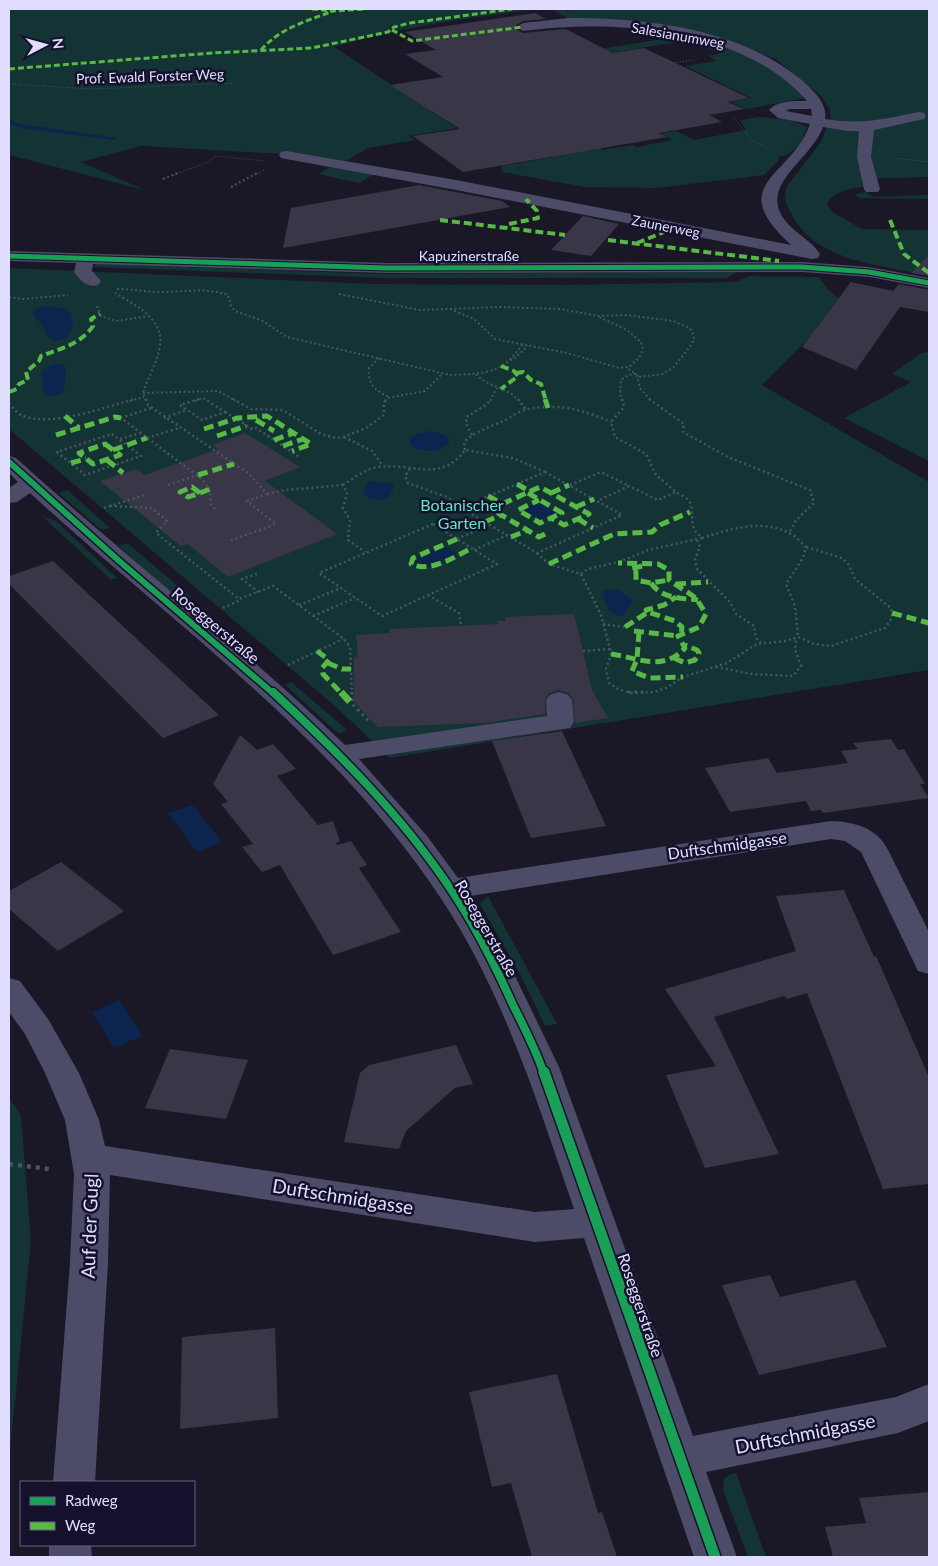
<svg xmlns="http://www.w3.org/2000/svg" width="938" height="1566" font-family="Lato,sans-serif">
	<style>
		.green { fill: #143334 }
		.water { fill: #0c254e }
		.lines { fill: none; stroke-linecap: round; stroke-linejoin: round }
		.stream { fill: #0c254e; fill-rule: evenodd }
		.building { fill: #393648 }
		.path-far4 { stroke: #475565; stroke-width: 1; stroke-dasharray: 1 2; stroke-linecap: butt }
		.path-far3 { stroke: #475565; stroke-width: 2; stroke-dasharray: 2 2.5; stroke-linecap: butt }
		.path-far2 { stroke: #475565; stroke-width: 2.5; stroke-dasharray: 2 3; stroke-linecap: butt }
		.path-far1 { stroke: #475565; stroke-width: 3; stroke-dasharray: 2.5 4; stroke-linecap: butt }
		.path { stroke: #475565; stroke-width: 4.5; stroke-dasharray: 4 5; stroke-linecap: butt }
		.minor { fill: #4d4c68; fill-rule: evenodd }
		.quiet-far3 { stroke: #58b947; stroke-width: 3; stroke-dasharray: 6 3; stroke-linecap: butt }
		.quiet-far2 { stroke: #58b947; stroke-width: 4; stroke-dasharray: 8 4; stroke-linecap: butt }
		.quiet-far1 { stroke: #58b947; stroke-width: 5; stroke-dasharray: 10 5; stroke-linecap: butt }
		.quiet { stroke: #58b947; stroke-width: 7; stroke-dasharray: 13 7; stroke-linecap: butt }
		.cycleway-far3-casing { stroke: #15112d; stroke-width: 7 }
		.cycleway-far2-casing { stroke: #15112d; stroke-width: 9 }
		.cycleway-far1-casing { stroke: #15112d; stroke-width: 11 }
		.cycleway-casing { stroke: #15112d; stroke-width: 14 }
		.cycleway-far3 { stroke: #1a9f57; stroke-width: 5 }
		.cycleway-far2 { stroke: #1a9f57; stroke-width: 6 }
		.cycleway-far1 { stroke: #1a9f57; stroke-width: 8 }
		.cycleway { stroke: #1a9f57; stroke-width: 11 }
		.labels { text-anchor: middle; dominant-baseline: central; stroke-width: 5; stroke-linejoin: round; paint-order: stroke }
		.far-street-label { font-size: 14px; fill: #e0ddff; stroke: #15112d }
		.park-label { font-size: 16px; fill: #62e6c3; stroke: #15112d }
		.street-label { font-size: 16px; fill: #e0ddff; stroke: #15112d }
		.near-street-label { font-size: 19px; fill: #e0ddff; stroke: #15112d }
	</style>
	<rect width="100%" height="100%" fill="#1a1727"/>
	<g class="green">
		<path d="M9 9H540C470 17 402 27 334 47L457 128 409 136 415 140 368 148 344 162 285 154 141 146 81 162 145 190 9 155Z"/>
		<path d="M551 9H573L564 12 576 9H929V177L861 179 866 187C851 188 835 190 827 204L832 212 862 229 929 230V255L921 263 929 265V275C883 266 816 262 792 215 786 204 783 198 787 186L821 142 831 117 829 108 822 97 776 59 730 42 690 31 571 20Z"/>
		<path d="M673 37C707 36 753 53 780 73 789 80 797 90 805 98L746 109 731 102 751 98 685 66 717 61 708 56 719 54 691 40 590 56 582 52Z"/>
		<path d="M759 117 791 120 807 127C802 143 794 154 779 157V160L764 175 657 188 584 187 502 172 501 166 548 158 596 146 603 150 632 145 637 147 672 140 661 133 676 131 694 140 746 130 740 120Z"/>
		<polygon points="333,165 376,173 359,183 318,174"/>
		<polygon points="866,192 874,197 929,195 929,199 860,198 854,195"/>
		<polygon points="97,264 382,274 737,272 726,278 385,278 92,267"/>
		<polygon points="9,268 374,284 555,285 735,282 750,276 819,277 828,290 839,298 808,339 762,385 929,482 929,670 390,758 336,707 9,429"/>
		<polygon points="929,352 929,461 844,418 911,382 892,374 921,353"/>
		<polygon points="67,490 109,527 109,528 101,530 59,493"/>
		<polygon points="42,516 56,521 117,578 111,580"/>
		<polygon points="127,543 192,598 182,602 119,546"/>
		<polygon points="291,682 347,730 339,734 285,685"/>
		<polygon points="488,896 557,1024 545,1026 522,978 480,904"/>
		<polygon points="9,1097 21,1116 31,1241 9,1461"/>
		<polygon points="736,1473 766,1557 748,1557 723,1490 724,1479 729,1475"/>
	</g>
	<g class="water">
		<polygon points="45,306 65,308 71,313 73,327 66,338 55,341 47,336 44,327 32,314 35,309"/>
		<polygon points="54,364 60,364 66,367 64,390 61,394 53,396 44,394 41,372 46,367"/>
		<path d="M430 431 443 434 449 438V444C438 453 423 453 411 446L409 440 416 434Z"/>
		<path d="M372 481 392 484 394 487C389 503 377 502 365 495 362 489 366 483 372 481Z"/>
		<polygon points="539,502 558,513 541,520 522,510"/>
		<path d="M445 546 457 553C445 559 426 573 413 564L415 559Z"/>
		<path d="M617 589 633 601 623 616C609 617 607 606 603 595L604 591Z"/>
		<polygon points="193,805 222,842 197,852 168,813"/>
		<polygon points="120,1000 142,1036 114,1048 92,1012"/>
	</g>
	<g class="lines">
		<polygon class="stream" points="9,120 21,124 117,138 114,140 20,128 9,124"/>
	</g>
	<g class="building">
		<polygon points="535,13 546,19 523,21 516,25 516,29 523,33 566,29 612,53 644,48 749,98 728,102 744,109 709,115 722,122 659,133 667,137 463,172 413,136 460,129 390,85 443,77 405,54 436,50 405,32"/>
		<polygon points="419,185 502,201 510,207 283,248 291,208"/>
		<polygon points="583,216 619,224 591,256 551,250"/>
		<polygon points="929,255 929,276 911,273"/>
		<polygon points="851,282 893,291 899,284 929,290 929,312 900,307 856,370 802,347"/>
		<polygon points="245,433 300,467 265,481 337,534 228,577 188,544 181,546 100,481 136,469 145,475 218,449 212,445"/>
		<polygon points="53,561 155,656 219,715 163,738 9,584 9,576"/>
		<polygon points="574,614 592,690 608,718 575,723 573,699 569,693 558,690 549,693 545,699 545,714 485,723 378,727 354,702 354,658 358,655 356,635 390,633 389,629 498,624 497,621 506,621 505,617"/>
		<polygon points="562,731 606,826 531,838 492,741"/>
		<polygon points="240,735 257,750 273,744 296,769 277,776 318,825 333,821 340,841 336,843 337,845 351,841 367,865 359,868 401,932 333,955 280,865 262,872 242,847 253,844 221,804 228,802 213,784"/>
		<polygon points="891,739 898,750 904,749 925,784 920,784 929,798 823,813 821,810 811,811 806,801 730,812 705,768 768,758 777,773 848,763 841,751 858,749 853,743"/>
		<polygon points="61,862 124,911 58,951 9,909 9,891"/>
		<polygon points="844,890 874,957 876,956 929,1077 929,1184 883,1189 807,993 787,999 784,996 714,1017 779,1154 705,1168 666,1075 716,1066 665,989 796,951 776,896"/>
		<polygon points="456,1045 473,1084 455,1088 406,1131 399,1149 344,1142 360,1073 369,1065"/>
		<polygon points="170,1049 248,1060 226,1119 145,1108"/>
		<polygon points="770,1275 780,1297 855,1280 887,1347 759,1375 722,1285"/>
		<polygon points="275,1328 278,1418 180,1429 182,1337"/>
		<polygon points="557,1374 598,1513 602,1512 617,1557 532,1557 511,1483 492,1487 469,1392"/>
		<polygon points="929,1492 929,1557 833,1557 825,1527 866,1523 859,1498"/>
	</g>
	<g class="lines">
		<g class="path-far4">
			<polyline points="671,63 693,60"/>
			<polyline points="9,84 93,89 233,83"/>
			<polyline points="734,118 752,140 770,150"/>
			<polyline points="893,158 929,162"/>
			<polyline points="174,175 208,162 216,156 265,161"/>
			<polyline points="255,175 266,169"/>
		</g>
		<g class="path-far3">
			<polyline points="163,179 178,173"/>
			<polyline points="231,187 257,173"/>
			<path d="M117 289C132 289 146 292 161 292 184 292 206 287 228 295L231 306 235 311 263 321 287 337 450 375C469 374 497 375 510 359 514 355 518 350 523 345"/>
			<path d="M115 293C134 304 164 319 160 345 158 362 148 377 143 393L146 401"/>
			<polyline points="339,294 420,310 500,307 560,309 598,316 627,315 673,321 688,327 692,331 694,338 692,344 674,367 663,374 637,377"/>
			<polyline points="9,297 23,299 68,295"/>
			<polyline points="97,306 101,316 116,321 148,316"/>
			<polyline points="450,309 474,319 495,339 567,353 619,368 629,367 639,358 643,349 641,342 627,330 599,317"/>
			<path d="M379 358 369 368C367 384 376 391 389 397"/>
			<polyline points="510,360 514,359 528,346"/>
			<path d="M476 374C488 388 507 386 519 401"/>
			<polyline points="637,375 640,388 651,401"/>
			<polyline points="143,393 218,391 236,401"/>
			<polyline points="130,401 144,397"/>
			<polyline points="195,401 203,398 207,401"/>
			<polyline points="385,401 387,398 425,391 442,374"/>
			<polyline points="490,401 497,388"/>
			<polyline points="622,401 620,393 621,380 628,375 636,374 627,368"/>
		</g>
		<g class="path-far2">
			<polyline points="146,399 148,405 249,474 267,494 247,501 276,524 229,541"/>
			<polyline points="199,399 180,405 202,420 225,412 205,399"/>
			<polyline points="233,399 251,409 283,410 321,434 336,438 344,437 366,428 384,415 384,403 386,399"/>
			<polyline points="518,399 526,410"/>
			<polyline points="622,399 624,407 611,422 615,437 646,454 656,475 676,492"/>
			<polyline points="649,399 684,424 683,432 728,457 810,490 814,503 796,520 789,533"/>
			<path d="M9 403C13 408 17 414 23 416 53 427 105 407 135 399"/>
			<polyline points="151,408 121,418 203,480 210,491 211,504 216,510"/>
			<polyline points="225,412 252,429 256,428 298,456"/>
			<polyline points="164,418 186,410"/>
			<polygon points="112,434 141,456 85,475 57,452"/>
			<polyline points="472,435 467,426 466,417 486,405 491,399"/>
			<polyline points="344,437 372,451 383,466"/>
			<polyline points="147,438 179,428"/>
			<polyline points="120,439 140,433"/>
			<path d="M465 450 464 442C475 432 488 427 501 422 509 419 516 412 525 410 553 402 585 410 611 422"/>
			<polyline points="410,469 405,476 408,483 447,497 462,506"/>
			<polygon points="545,472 622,515 537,553 461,508"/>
			<polyline points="168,485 198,475"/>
			<path d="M343 485C354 478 365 469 378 467 412 462 440 484 465 450L513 458 545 472"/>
			<polyline points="570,485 601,472 629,486 597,501"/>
			<polyline points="267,494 286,490 343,485 347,493 343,508 350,520 348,540 365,552"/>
			<polyline points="110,506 152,508 167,521 156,533 239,599 273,586 344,639 350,647 352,694"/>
			<polyline points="104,508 144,495"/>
			<polygon points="433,524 497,564 382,616 319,573"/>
			<path d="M702 538C731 529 762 518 791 534 797 537 801 543 806 547L803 558 786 584 795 606 798 637"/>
			<polyline points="457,539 489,525"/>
			<polyline points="697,540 700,547 695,559 697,569 730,602 736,614 754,626 756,638 761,643"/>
			<polyline points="474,550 507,535"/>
			<polyline points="537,553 549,564 581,574 601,615 610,649 611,654 606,669 609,683 618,689 630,693 654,692 666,688 683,677 727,663 757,644 786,641 798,637 814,644 831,646 885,628 892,618 891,608 855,579 849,565 842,558 806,547"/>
			<polyline points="257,574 242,579 258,592"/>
			<path d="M581 574 588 569 622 561 648 550 702 538C687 524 695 521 691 505 690 499 681 495 676 492L658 500 629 486"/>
			<polyline points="428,595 459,613 461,626"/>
			<polyline points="299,605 341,588"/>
			<polyline points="223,608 240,600"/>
			<polyline points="313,616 355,598"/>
			<polyline points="603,624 625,627"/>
			<polyline points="583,651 610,649"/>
			<polyline points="288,665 343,639"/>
			<polyline points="716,667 752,674 793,676 801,666 795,649 796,638"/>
		</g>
		<g class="path-far1">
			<polyline points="352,692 352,704 370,722"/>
			<polyline points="628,692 647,692"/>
		</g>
		<polyline class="path" points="9,1164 49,1169"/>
		<g class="minor">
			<path d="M568 18C648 18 739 28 803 81 813 91 828 103 825 119 862 125 884 119 919 112L924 113 926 116 924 119 874 130 871 157 880 189 878 192H866L864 189 857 157 859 131H847L823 127C811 160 759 184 784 219 794 233 811 240 820 254L818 258 812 259 456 190 286 159 281 158 279 155 281 152 286 151 456 180 791 245C723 183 791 178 810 124L778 118 769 110C778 100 794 101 807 101 743 27 613 19 523 31L517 27 523 23ZM790 109H811L812 116 786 111Z"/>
			<path d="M9 251 386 263 802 262 869 267 929 278V288L869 277 802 272 386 273 93 264 92 271 101 281 98 285C87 288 81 281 74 272L76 263 9 261Z"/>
			<path d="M9 456 16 458C124 556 240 644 345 745L547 716 546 700 550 695 559 692 568 695 572 700 574 722 570 728 359 759 427 836 458 878 831 821C854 822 875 827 887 848L929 932V974L918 971 861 852 845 841 831 839 470 896 515 976 559 1067 693 1436 896 1397 929 1384V1421L898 1433 706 1472 737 1557H694L584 1238 535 1242 110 1175 108 1263 95 1482H53L70 1263 74 1174 65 1120 45 1073 25 1034 9 1012V978L20 981 48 1019 79 1073 99 1120 105 1146 535 1212 574 1209C538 1104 504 994 442 900 335 737 172 624 30 493L17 502 9 503V488L18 482 9 473Z"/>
			<polygon points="49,1545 91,1545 92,1557 49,1557"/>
		</g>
		<g class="quiet-far3">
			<polyline points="312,9 333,11 365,9"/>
			<polyline points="392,30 412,41 523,27"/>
			<path d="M261 50C280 28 307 21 333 11"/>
			<polyline points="9,69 212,53 312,48 388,32 394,27 410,23 512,9"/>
		</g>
		<g class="quiet-far2">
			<polyline points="440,220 565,235"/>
			<polyline points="890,220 904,254 929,273"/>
			<polyline points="509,224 538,218 537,211 526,199"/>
			<polyline points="608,240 779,261"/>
			<polyline points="637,243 674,228"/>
			<polyline points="501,366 514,371 518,376 501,389"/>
			<polyline points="516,373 523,372 531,380 541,384 546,401"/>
			<path d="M9 392 17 389 19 384 28 380 26 372 39 361 41 356C60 349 81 344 93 326L91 319 100 314"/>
		</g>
		<g class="quiet-far1">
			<polyline points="545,399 548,408"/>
			<polyline points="65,416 79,428"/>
			<polyline points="256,420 274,431"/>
			<polyline points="204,429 237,418 267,416 311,444 292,451"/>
			<polyline points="56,435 115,417 121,418"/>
			<polyline points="217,436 246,426"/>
			<polyline points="274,440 294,433"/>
			<polygon points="105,444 120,455 93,464 79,453"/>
			<polyline points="283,446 303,439"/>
			<polyline points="113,450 147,438"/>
			<polyline points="107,460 123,473"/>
			<polyline points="71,463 86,459"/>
			<polyline points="198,475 234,464"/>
			<polyline points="517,484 531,492"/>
			<polygon points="192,487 200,493 188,497 180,492"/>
			<polyline points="200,493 210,489"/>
			<polyline points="528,493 562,513 540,523 518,510 539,500"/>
			<polyline points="551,493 569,485"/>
			<polyline points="488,496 503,504"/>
			<polyline points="576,507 594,499"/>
			<polyline points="578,519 593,528"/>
			<polyline points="485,522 501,515"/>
			<polyline points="545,534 539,537 491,509 540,487 589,514 564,525 551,518"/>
			<polyline points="511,537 528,530"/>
			<path d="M457 539 413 558 411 564C431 573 454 557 472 548"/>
			<polyline points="549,564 614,534 652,532 660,525 690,512"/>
			<polyline points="642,566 631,569 636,572 636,580 651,583 669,580"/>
			<path d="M651 583C662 599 681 598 698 600"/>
			<polyline points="676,584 708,582"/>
			<polyline points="648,612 646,610 664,605 676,597"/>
			<polyline points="892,613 929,623"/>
			<polyline points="625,627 648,612 675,621 682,627 681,634"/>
			<polyline points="634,631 678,636"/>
			<polyline points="639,632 637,659 632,671 649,678 683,677"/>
			<polyline points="317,651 329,660 322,668 323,674 342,694"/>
			<path d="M611 654C639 658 663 672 685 648L678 636 699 627 706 614 696 598 669 580V570L658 564 618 563"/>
			<polyline points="674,658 685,663 695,660 699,653 697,650 685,645"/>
			<polyline points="328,663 342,669 351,669"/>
		</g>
		<polyline class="quiet" points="341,692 352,704"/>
		<defs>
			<polyline id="cycleway-far3" points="9,256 386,268 802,267 869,272 929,283"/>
			<polyline id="cycleway-far2" points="9,462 118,560 274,694"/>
			<path id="cycleway-far1" d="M273 692C338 752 401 815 450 888 475 925 495 965 513 1005 524 1027 536 1050 544 1074"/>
			<polyline id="cycleway" points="544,1072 715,1557"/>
		</defs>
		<use href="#cycleway-far3" class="cycleway-far3-casing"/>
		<use href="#cycleway-far2" class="cycleway-far2-casing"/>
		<use href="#cycleway-far1" class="cycleway-far1-casing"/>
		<use href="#cycleway" class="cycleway-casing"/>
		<use href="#cycleway-far3" class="cycleway-far3"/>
		<use href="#cycleway-far2" class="cycleway-far2"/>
		<use href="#cycleway-far1" class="cycleway-far1"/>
		<use href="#cycleway" class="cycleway"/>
	</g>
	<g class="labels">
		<g class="far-street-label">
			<text transform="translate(678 35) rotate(10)">Salesianumweg</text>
			<text transform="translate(150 76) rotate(-2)">Prof. Ewald Forster Weg</text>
			<text transform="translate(666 226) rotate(11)">Zaunerweg</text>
			<text x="469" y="255">Kapuzinerstraße</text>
		</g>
		<g class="park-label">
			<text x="462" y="504">Botanischer<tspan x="462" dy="18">Garten</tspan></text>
		</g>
		<g class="street-label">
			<text transform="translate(216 625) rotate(40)">Roseggerstraße</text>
			<text transform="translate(727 845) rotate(-8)">Duftschmidgasse</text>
			<text transform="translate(487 928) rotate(60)">Roseggerstraße</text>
			<text transform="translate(641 1305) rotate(71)">Roseggerstraße</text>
		</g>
		<g class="near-street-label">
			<text transform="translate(343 1196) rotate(9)">Duftschmidgasse</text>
			<text transform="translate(89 1226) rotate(-88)">Auf der Gugl</text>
			<text transform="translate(805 1433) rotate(-11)">Duftschmidgasse</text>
		</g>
	</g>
	<rect width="938" height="1566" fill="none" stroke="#e0ddff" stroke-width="20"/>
	<rect x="20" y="1481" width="175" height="65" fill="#15112d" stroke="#666381"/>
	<rect x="30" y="1497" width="25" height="8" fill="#1a9f57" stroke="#666381"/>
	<text x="65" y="1506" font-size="15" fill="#e0ddff">Radweg</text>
	<rect x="30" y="1522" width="25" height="8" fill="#58b947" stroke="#666381"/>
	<text x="65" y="1531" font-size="15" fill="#e0ddff">Weg</text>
	<g transform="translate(45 45) rotate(84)" stroke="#15112d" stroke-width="4" paint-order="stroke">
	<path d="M0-4L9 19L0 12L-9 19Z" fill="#e0ddff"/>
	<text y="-8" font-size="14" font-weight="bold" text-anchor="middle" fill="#e0ddff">N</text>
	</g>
</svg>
